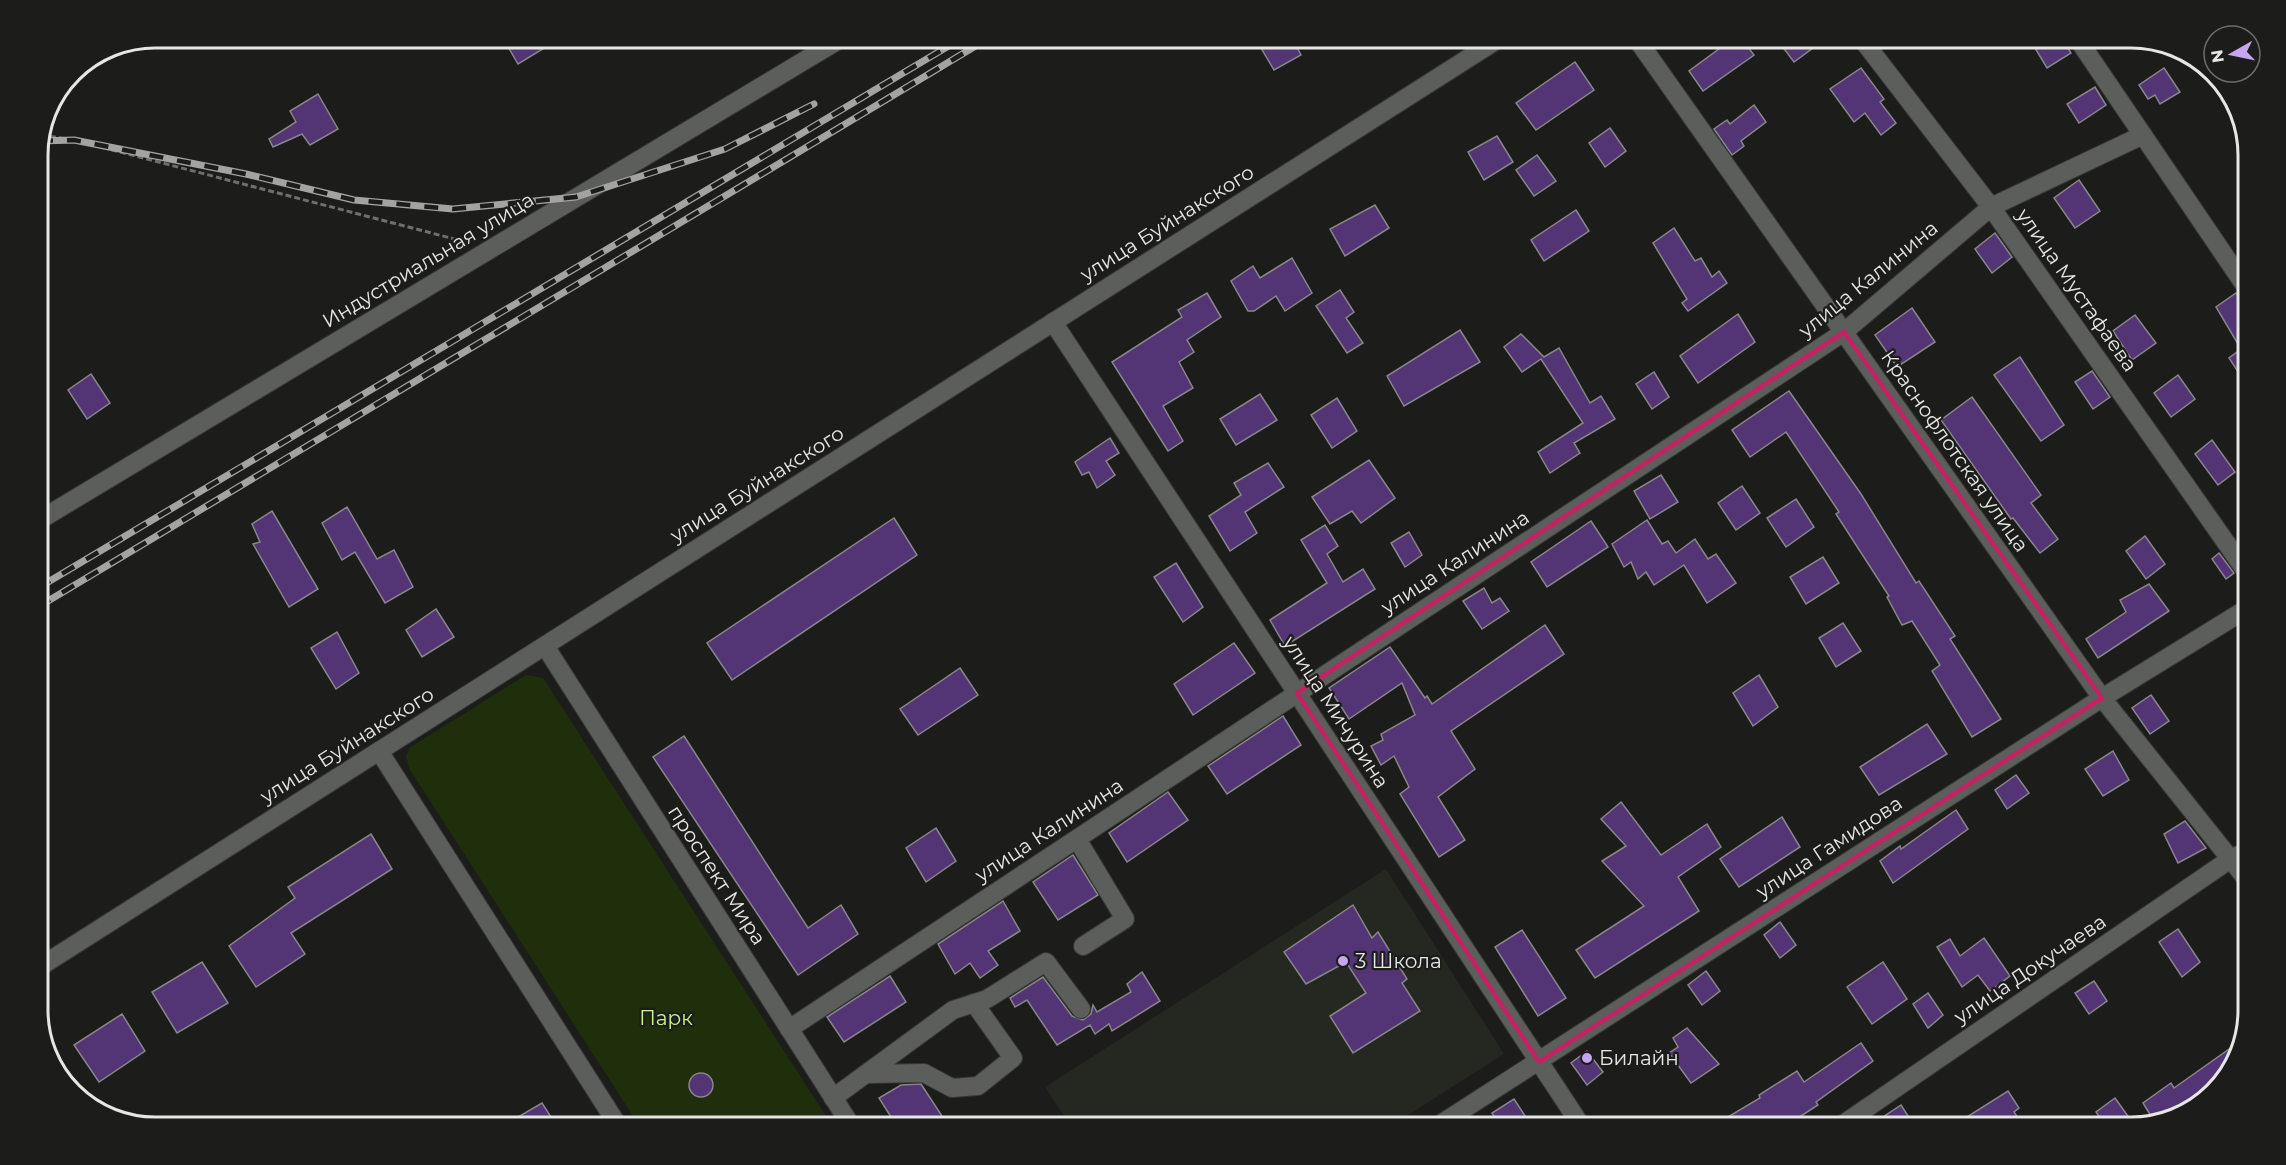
<svg xmlns="http://www.w3.org/2000/svg" width="2286" height="1165" font-family="Montserrat,sans-serif">
	<style>
		.built { fill: #242820 }
		.green { fill: #1f2f0b }
		.building { fill: #533475; stroke: #878688; stroke-width: 1.5 }
		.lines { fill: none; stroke-linecap: round; stroke-linejoin: round }
		.minor-casing { stroke: #383837; stroke-width: 20 }
		.tertiary-casing { stroke: #383837; stroke-width: 20 }
		.path { stroke: #6e6f6d; stroke-width: 3; stroke-dasharray: 6 3; stroke-linecap: butt }
		.minor { stroke: #5c5e5b; stroke-width: 18 }
		.tertiary { stroke: #5c5e5b; stroke-width: 18 }
		.rail-casing { stroke: #a3a4a2; stroke-width: 7 }
		.rail { stroke: #1c1d1b; stroke-width: 4.5; stroke-dasharray: 14; stroke-linecap: butt }
		.marked { fill: none; stroke: #c42262; stroke-width: 4.5; stroke-linejoin: round }
		.poi-dot { fill: #c6a6f0; stroke: #1c1d1b; stroke-width: 2 }
		.labels { text-anchor: middle; dominant-baseline: central; stroke-width: 4.5; stroke-linejoin: round; paint-order: stroke }
		.street-label { font-size: 20px; fill: #e6e7e5; stroke: #1c1d1b }
		.poi-label { font-size: 20px; fill: #e6e7e5; stroke: #1c1d1b; text-anchor: start }
		.park-label { font-size: 20px; fill: #c5f58e; stroke: #1c1d1b }
		.rim { fill: none; stroke: #e6e7e5; stroke-width: 3 }
	</style>
	<rect width="100%" height="100%" fill="#1c1d1b"/>
	<polygon class="built" points="1386,869 1504,1054 1389,1127 1071,1127 1045,1087"/>
	<polygon class="green" points="526,675 543,678 833,1127 640,1127 409,768 406,757 409,748"/>
	<g class="building">
		<polygon points="503,38 561,38 518,64"/>
		<polygon points="1255,38 1292,38 1301,55 1274,70"/>
		<polygon points="1734,38 1741,38 1754,55 1703,91 1689,71"/>
		<polygon points="1776,38 1805,38 1813,48 1794,62"/>
		<polygon points="2029,38 2062,38 2071,53 2047,68"/>
		<polygon points="1575,62 1594,90 1536,130 1516,103"/>
		<polygon points="1861,68 1884,99 1880,102 1896,123 1881,135 1865,113 1854,122 1830,89"/>
		<polygon points="2164,68 2180,92 2160,104 2155,95 2148,99 2139,85"/>
		<polygon points="2095,87 2106,105 2079,123 2067,104"/>
		<polygon points="318,94 338,129 310,145 302,134 273,147 269,139 296,122 290,111"/>
		<polygon points="1754,105 1766,122 1741,141 1744,146 1732,155 1714,129 1727,120 1730,124"/>
		<polygon points="1610,128 1626,151 1605,167 1589,143"/>
		<polygon points="1497,136 1513,162 1484,180 1468,152"/>
		<polygon points="1537,155 1556,181 1534,196 1516,170"/>
		<polygon points="2079,180 2100,211 2075,228 2054,198"/>
		<polygon points="1375,205 1389,228 1345,256 1330,229"/>
		<polygon points="1576,210 1589,231 1544,261 1531,240"/>
		<polygon points="1674,228 1695,261 1701,258 1712,277 1719,271 1727,283 1688,311 1682,303 1687,299 1653,243"/>
		<polygon points="1995,233 2012,257 1992,273 1975,249"/>
		<polygon points="1292,258 1312,293 1285,311 1276,296 1254,311 1248,311 1231,281 1253,266 1260,278"/>
		<polygon points="1340,290 1354,312 1346,318 1363,343 1347,353 1316,306"/>
		<polygon points="1207,293 1221,317 1187,340 1194,352 1179,362 1193,388 1163,406 1183,441 1168,451 1112,362 1182,317 1178,310"/>
		<polygon points="2236,293 2248,309 2248,387 2229,358 2241,349 2216,307"/>
		<polygon points="1912,308 1935,342 1897,367 1875,335"/>
		<polygon points="1738,314 1755,342 1698,383 1680,356"/>
		<polygon points="2135,315 2156,343 2132,360 2113,331"/>
		<polygon points="1460,330 1480,362 1404,406 1387,376"/>
		<polygon points="1521,334 1544,357 1559,348 1590,403 1601,396 1615,419 1574,443 1580,453 1550,473 1538,452 1583,423 1541,359 1522,372 1504,347"/>
		<polygon points="2020,357 2064,425 2041,441 1994,375"/>
		<polygon points="2092,371 2110,397 2093,409 2075,382"/>
		<polygon points="1654,372 1669,397 1652,409 1636,384"/>
		<polygon points="91,374 110,403 87,419 68,390"/>
		<polygon points="2178,375 2195,399 2171,417 2154,393"/>
		<polygon points="1789,391 1861,494 1916,583 1919,581 1955,636 1950,639 2001,719 1972,737 1932,671 1940,665 1912,621 1902,625 1887,597 1889,596 1836,514 1839,512 1786,432 1750,457 1732,430"/>
		<polygon points="1260,394 1277,420 1236,445 1220,419"/>
		<polygon points="1972,397 2041,495 2031,503 2058,539 2040,553 2013,518 2011,519 1941,420"/>
		<polygon points="1337,398 1357,431 1332,448 1311,415"/>
		<polygon points="1110,438 1119,453 1106,461 1115,475 1097,488 1089,472 1082,475 1075,462"/>
		<polygon points="2212,440 2235,472 2218,485 2195,454"/>
		<polygon points="1369,460 1395,498 1361,523 1352,511 1330,524 1312,497"/>
		<polygon points="1268,463 1284,487 1245,512 1257,533 1230,551 1209,516 1241,495 1234,483"/>
		<polygon points="1661,475 1678,502 1650,519 1634,491"/>
		<polygon points="1742,486 1760,513 1736,530 1718,503"/>
		<polygon points="1796,499 1814,527 1786,547 1767,518"/>
		<polygon points="347,507 377,559 394,550 413,587 385,603 355,552 342,560 322,523"/>
		<polygon points="272,511 318,589 289,607 253,544 260,542 252,524"/>
		<polygon points="894,518 917,555 732,680 707,643"/>
		<polygon points="1647,520 1662,544 1668,541 1676,553 1695,539 1708,559 1716,554 1736,583 1707,603 1684,565 1654,585 1646,572 1638,579 1631,562 1624,567 1612,544"/>
		<polygon points="1591,521 1608,547 1547,587 1531,562"/>
		<polygon points="1325,525 1338,546 1327,554 1343,582 1363,569 1375,589 1285,646 1270,620 1327,583 1301,540"/>
		<polygon points="1409,532 1422,555 1405,567 1391,543"/>
		<polygon points="2145,536 2165,564 2146,579 2126,551"/>
		<polygon points="2219,553 2234,573 2226,579 2212,559"/>
		<polygon points="1823,557 1839,583 1806,604 1790,577"/>
		<polygon points="1176,563 1203,607 1183,622 1154,577"/>
		<polygon points="2149,584 2169,611 2098,658 2086,639 2126,612 2120,600"/>
		<polygon points="1484,588 1492,603 1500,598 1509,611 1482,629 1463,601"/>
		<polygon points="436,609 454,637 422,657 406,630"/>
		<polygon points="1843,623 1861,651 1836,667 1819,638"/>
		<polygon points="1545,625 1564,654 1451,731 1475,769 1438,797 1465,840 1439,857 1400,794 1409,787 1394,756 1381,765 1371,746 1383,740 1381,734 1415,715 1402,683 1349,719 1329,688 1390,647 1425,698 1427,696 1432,704"/>
		<polygon points="337,632 359,673 336,689 311,648"/>
		<polygon points="1234,643 1255,673 1193,715 1174,684"/>
		<polygon points="960,668 978,695 918,735 900,709"/>
		<polygon points="1759,675 1778,707 1753,726 1733,693"/>
		<polygon points="2151,695 2169,721 2150,734 2132,708"/>
		<polygon points="1283,716 1301,745 1227,794 1208,766"/>
		<polygon points="1927,724 1947,754 1879,795 1860,767"/>
		<polygon points="684,736 808,928 841,905 858,934 798,975 653,757"/>
		<polygon points="2113,751 2129,780 2103,796 2085,769"/>
		<polygon points="2016,775 2029,793 2007,809 1995,790"/>
		<polygon points="1168,792 1188,820 1127,862 1109,833"/>
		<polygon points="1621,802 1661,855 1707,824 1721,847 1678,877 1699,911 1595,978 1576,950 1644,906 1602,861 1626,846 1601,819"/>
		<polygon points="1956,810 1968,829 1893,883 1880,861 1900,846 1901,849"/>
		<polygon points="1782,817 1800,847 1739,887 1720,859"/>
		<polygon points="2185,821 2206,848 2178,863 2164,834"/>
		<polygon points="936,828 956,861 926,882 906,848"/>
		<polygon points="371,834 392,869 291,933 305,954 256,987 229,946 295,898 288,887"/>
		<polygon points="1073,855 1098,895 1058,920 1033,882"/>
		<polygon points="1003,901 1020,931 988,951 998,965 980,978 970,963 955,974 938,944"/>
		<polygon points="1353,905 1372,938 1378,932 1407,979 1402,983 1420,1011 1353,1053 1330,1016 1366,993 1346,962 1306,984 1284,952"/>
		<polygon points="1780,922 1796,945 1780,958 1764,935"/>
		<polygon points="2178,929 2200,962 2182,977 2159,942"/>
		<polygon points="1522,930 1566,998 1538,1016 1495,947"/>
		<polygon points="1984,938 2010,976 1990,991 1978,975 1962,987 1937,947 1950,939 1960,956"/>
		<polygon points="202,962 228,1003 177,1033 152,992"/>
		<polygon points="1883,962 1907,999 1872,1024 1847,987"/>
		<polygon points="1706,971 1720,991 1702,1005 1688,985"/>
		<polygon points="1142,972 1160,1001 1112,1031 1109,1024 1095,1034 1090,1025 1057,1045 1027,1000 1015,1007 1010,998 1043,977 1072,1016 1083,1020 1091,1014 1093,1005 1097,1012 1131,992 1127,984"/>
		<polygon points="890,976 906,1002 844,1042 827,1017"/>
		<polygon points="2094,981 2107,1001 2089,1014 2075,993"/>
		<polygon points="1928,993 1943,1015 1928,1028 1913,1004"/>
		<polygon points="122,1014 145,1051 99,1082 74,1045"/>
		<polygon points="1687,1028 1719,1064 1691,1083 1669,1053 1678,1047 1673,1038"/>
		<polygon points="2242,1040 2237,1062 2196,1108 2154,1121 2143,1103 2171,1083 2174,1088"/>
		<polygon points="1861,1043 1873,1061 1816,1102 1818,1105 1784,1127 1711,1127 1760,1098 1759,1095 1797,1071 1804,1082"/>
		<polygon points="1587,1051 1603,1072 1587,1085 1571,1063"/>
		<circle cx="701" cy="1085" r="12"/>
		<polygon points="921,1084 942,1116 925,1128 898,1128 879,1098 901,1085"/>
		<polygon points="2008,1091 2019,1108 2014,1112 2024,1127 1951,1127"/>
		<polygon points="2115,1098 2135,1126 2106,1127 2096,1112"/>
		<polygon points="1514,1099 1529,1122 1521,1127 1480,1127 1495,1118 1492,1113"/>
		<polygon points="542,1103 558,1128 499,1128"/>
		<polygon points="1901,1105 1915,1127 1890,1127 1883,1117"/>
	</g>
	<g class="lines">
		<defs>
			<g id="minor">
				<polyline points="1636,38 2102,698 2248,881"/>
				<polyline points="1861,38 1991,207 2248,574"/>
				<polyline points="2077,38 2248,290"/>
				<polyline points="1053,322 1582,1127"/>
				<polyline points="545,646 852,1127"/>
				<polyline points="379,751 619,1127"/>
				<polyline points="1077,839 1125,919 1083,946"/>
				<polyline points="38,968 1500,38"/>
				<polyline points="789,1029 1844,332 1991,207 2143,135"/>
				<polyline points="866,1074 924,1073 952,1088 978,1086 1013,1058 974,1003"/>
				<polyline points="833,1098 953,1010 987,999 1046,962 1081,1009"/>
				<polyline points="1436,1127 2102,698 2248,608"/>
				<polyline points="1839,1127 2232,858 2248,851"/>
			</g>
			<polyline id="tertiary" points="38,521 842,38"/>
		</defs>
		<use href="#minor" class="minor-casing"/>
		<use href="#tertiary" class="tertiary-casing"/>
		<polyline class="path" points="41,135 74,140 466,242"/>
		<use href="#minor" class="minor"/>
		<use href="#tertiary" class="tertiary"/>
		<defs>
			<g id="rail">
				<polyline points="39,141 74,140 246,174 354,200 453,209 576,197 725,149 814,104"/>
				<polyline points="38,588 962,38"/>
				<polyline points="38,607 989,38"/>
			</g>
		</defs>
		<use href="#rail" class="rail-casing"/>
		<use href="#rail" class="rail"/>
	</g>
	<path class="marked" d="M1844 332 2102 698 1539 1062 1297 693Z"/>
	<g class="poi-dot">
		<circle cx="1343" cy="961" r="6"/>
		<circle cx="1587" cy="1058" r="6"/>
	</g>
	<g class="labels">
		<g class="street-label">
			<text transform="translate(1167 223) rotate(-32)">улица Буйнакского</text>
			<text transform="translate(428 260) rotate(-31)">Индустриальная улица</text>
			<text transform="translate(1868 279) rotate(-39)">улица Калинина</text>
			<text transform="translate(2077 290) rotate(55)">улица Мустафаева</text>
			<text transform="translate(1955 451) rotate(55)">Краснофлотская улица</text>
			<text transform="translate(757 484) rotate(-32)">улица Буйнакского</text>
			<text transform="translate(1455 562) rotate(-33)">улица Калинина</text>
			<text transform="translate(1336 712) rotate(57)">улица Мичурина</text>
			<text transform="translate(347 745) rotate(-32)">улица Буйнакского</text>
			<text transform="translate(1049 830) rotate(-33)">улица Калинина</text>
			<text transform="translate(1829 847) rotate(-33)">улица Гамидова</text>
			<text transform="translate(717 875) rotate(57)">проспект Мира</text>
			<text transform="translate(2030 969) rotate(-34)">улица Докучаева</text>
		</g>
		<g class="poi-label">
			<text x="1355" y="961">3 Школа</text>
			<text x="1599" y="1058">Билайн</text>
		</g>
		<g class="park-label">
			<text x="666" y="1018">Парк</text>
		</g>
	</g>
	<path d="M0 0H2286V1165H0ZM155 48H2131A107 107 0 0 1 2238 155V1010A107 107 0 0 1 2131 1117H155A107 107 0 0 1 48 1010V155A107 107 0 0 1 155 48Z" fill="#1c1d1b" fill-rule="evenodd"/>
	<path class="rim" d="M155 48H2131A107 107 0 0 1 2238 155V1010A107 107 0 0 1 2131 1117H155A107 107 0 0 1 48 1010V155A107 107 0 0 1 155 48Z"/>
	<g transform="translate(2232 54) rotate(261)"><circle r="28" fill="#1c1d1b" stroke="#6d6e6c" stroke-width="1.5"/>
	<path d="M0-4.5L10 22L0 15L-10 22Z" fill="#c6a6f0"/>
	<text y="-9" font-size="16" font-weight="bold" text-anchor="middle" fill="#e6e7e5">N</text>
	</g>
</svg>
